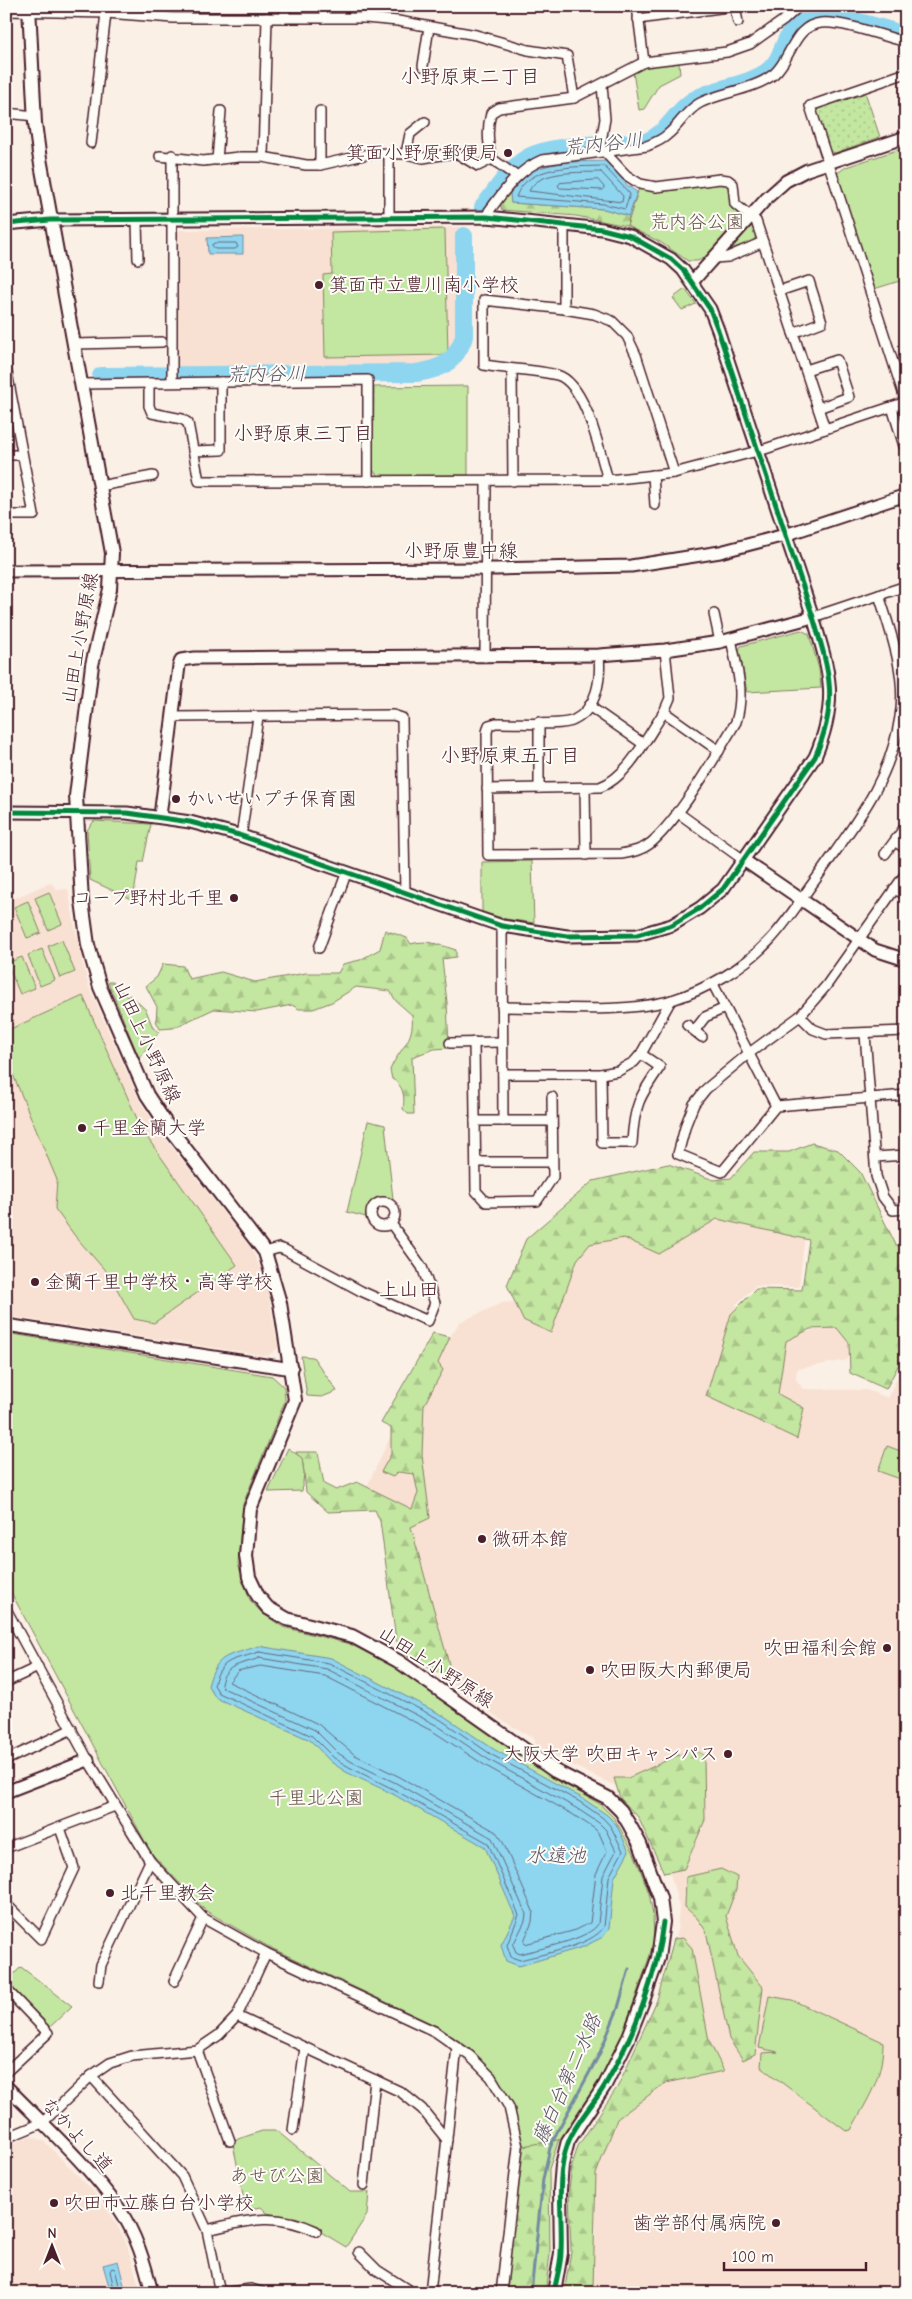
<svg xmlns="http://www.w3.org/2000/svg" width="912" height="2299" font-family="'Comic Neue','Klee One',sans-serif">
	<style>
		.built { fill: #f8e1d2 }
		.grass { fill: url(#grass-dots); stroke: #868266 }
		.forest { fill: url(#forest-firs); stroke: #868266 }
		.park { fill: #c3e6a0; stroke: #868266 }
		.water { fill: #8ed5f0; stroke: #738ca1 }
		.lines { fill: none; stroke-linecap: round; stroke-linejoin: round }
		.shore { stroke: #65687a; stroke-width: 1 }
		.stream { stroke: #738ca1; stroke-width: 3 }
		.river { stroke: #8ed5f0; stroke-width: 18 }
		.minor-casing { stroke: #4a1f2b; stroke-width: 12 }
		.tertiary-casing { stroke: #4a1f2b; stroke-width: 15 }
		.secondary-casing { stroke: #4a1f2b; stroke-width: 16 }
		.minor { stroke: #fdfcf7; stroke-width: 9 }
		.tertiary { stroke: #fdfcf7; stroke-width: 11 }
		.secondary { stroke: #fdfcf7; stroke-width: 12 }
		.cycleway-casing { stroke: #fdfcf7; stroke-width: 8 }
		.cycleway { stroke: #00873e; stroke-width: 5 }
		.poi-dot { fill: #4a1f2b; stroke: #fdfcf7; stroke-width: 2 }
		.labels { text-anchor: middle; dominant-baseline: central; stroke-width: 4; stroke-linejoin: round; paint-order: stroke }
		.poi-label { font-size: 19px; fill: #4a1f2b; stroke: #fdfcf7; text-anchor: start }
		.park-label { font-size: 19px; fill: #685148; stroke: #fdfcf7 }
		.street-label { font-size: 19px; fill: #4a1f2b; stroke: #fdfcf7 }
		.neighbourhood-label { font-size: 20px; fill: #4a1f2b; stroke: #fdfcf7 }
		.water-label { font-size: 20px; font-style: italic; fill: #5e5666; stroke: #fdfcf7 }
	</style>
	<defs>
		<pattern id="grass-dots" width="8" height="8" patternUnits="userSpaceOnUse" patternTransform="scale(1.25)"><rect width="8" height="8" fill="#c3e6a0"/><path d="M2 2h.1M6 6h.1" fill="none" stroke="#a9c58a" stroke-width="1.8" stroke-linecap="round"/></pattern>
		<pattern id="forest-firs" width="22" height="20" patternUnits="userSpaceOnUse" patternTransform="scale(1.25)"><rect width="22" height="20" fill="#c3e6a0"/><path d="M5 1l3.5 6h-7zM16 11l3.5 6h-7z" fill="#a9c58a"/></pattern>
	</defs>
	<rect width="100%" height="100%" fill="#fbf0e6"/>
	<filter id="ink" filterUnits="userSpaceOnUse"><feTurbulence type="fractalNoise" baseFrequency=".02" numOctaves="2"/><feDisplacementMap in="SourceGraphic" scale="10" xChannelSelector="R" yChannelSelector="G"/><feConvolveMatrix kernelMatrix="1 2 1 2 8 2 1 2 1" color-interpolation-filters="sRGB"/></filter>
	<g filter="url(#ink)">
		<g class="built">
			<polygon points="460,227 462,336 458,349 448,360 435,368 416,371 178,373 176,234 180,230"/>
			<polygon points="51,882 57,890 68,889 80,953 89,987 140,1102 168,1142 251,1248 266,1281 278,1348 268,1356 6,1316 6,902"/>
			<polygon points="750,1219 805,1235 799,1287 756,1286 735,1305 784,1319 790,1332 806,1332 840,1325 856,1344 847,1360 797,1369 796,1379 803,1389 867,1390 888,1398 906,1357 906,2293 587,2293 596,2236 596,2174 674,1970 679,1907 667,1862 628,1792 565,1762 536,1745 532,1737 501,1720 452,1683 426,1648 385,1513 366,1489 410,1394 460,1322 502,1303 550,1298 576,1237 706,1221"/>
			<polygon points="30,2136 44,2141 92,2190 112,2216 127,2244 141,2293 6,2293 6,2146"/>
		</g>
		<polygon class="grass" points="865,92 880,137 835,153 827,150 816,111 819,107"/>
		<g class="forest">
			<polygon points="510,193 511,203 604,209 629,216 627,226 576,216 502,210 500,204"/>
			<path d="M385 930 407 938 411 944C427 939 440 945 456 950V957L442 959 447 1002 449 1048 434 1049 412 1057 414 1114H408L403 1109C405 1097 404 1086 392 1079L390 1070C399 1048 415 1042 412 1015L396 1001 390 991 356 987 332 1002 313 1009H299L292 1005 257 1012 214 1009 173 1028 160 1029 156 1021 157 1007 146 986 157 977 163 964 183 966 189 979 221 972 255 982 306 973H338L343 964 360 960 380 949Z"/>
			<polygon points="812,1143 838,1150 860,1172 896,1245 906,1244 906,1350 886,1389 850,1373 849,1343 837,1328 810,1329 786,1341 778,1394 804,1408 797,1439 706,1396 731,1314 756,1289 802,1290 809,1240 717,1219 659,1254 624,1238 590,1244 577,1260 551,1333 523,1320 507,1285 526,1239 593,1181 668,1164 714,1180 731,1178 754,1152 789,1152"/>
			<polygon points="433,1333 450,1337 438,1363 443,1370 424,1405 422,1455 430,1518 411,1527 449,1664 443,1675 408,1657 396,1640 380,1521 375,1510 328,1512 306,1492 303,1464 296,1452 318,1452 324,1484 336,1490 357,1482 412,1509 418,1493 414,1474 398,1472 393,1477 381,1472 391,1454 391,1428 381,1423"/>
			<polygon points="692,1749 704,1755 705,1820 684,1869 664,1873 638,1817 620,1798 614,1778 628,1778"/>
			<polygon points="721,1869 737,1877 736,1890 726,1916 738,1956 763,1987 755,2054 743,2060 729,2039 706,1931 697,1918 685,1907 686,1877"/>
			<polygon points="683,1938 692,1948 709,2041 724,2071 665,2083 617,2119 596,2174 593,2287 599,2293 564,2293 571,2252 569,2190 572,2166 578,2146 618,2086 657,2000 674,1939"/>
			<polygon points="546,2135 560,2136 549,2169 550,2254 545,2293 505,2293 523,2148"/>
		</g>
		<g class="park">
			<polygon points="679,63 680,74 659,85 644,109 639,110 633,72 643,67"/>
			<polygon points="906,147 906,279 874,289 836,174 846,167"/>
			<polygon points="720,182 726,182 730,186 731,205 754,227 756,236 753,241 697,261 688,261 660,242 627,226 639,188 647,190"/>
			<polygon points="445,229 448,355 325,357 323,275 332,274 331,232"/>
			<polygon points="685,289 696,304 682,310 673,298"/>
			<polygon points="468,386 468,475 378,476 373,470 374,387"/>
			<polygon points="801,630 809,634 819,669 821,688 747,692 739,650 741,646"/>
			<polygon points="94,821 151,824 143,862 139,862 133,900 90,880 87,830"/>
			<polygon points="532,861 534,923 506,919 482,912 482,862"/>
			<polygon points="49,892 62,924 48,930 35,898"/>
			<polygon points="28,901 41,933 27,938 14,907"/>
			<polygon points="62,940 75,972 60,978 48,946"/>
			<polygon points="42,949 55,980 40,986 28,955"/>
			<polygon points="22,957 35,988 20,994 7,963"/>
			<polygon points="108,982 113,982 127,997 130,995 146,1010 153,1028 159,1032 139,1058"/>
			<polygon points="83,996 142,1130 237,1265 154,1323 134,1319 109,1275 75,1236 55,1209 57,1180 6,1058 6,1031"/>
			<path d="M368 1121 385 1125 393 1199C381 1195 376 1198 367 1207L366 1217 347 1212Z"/>
			<polygon points="6,1333 272,1376 284,1387 285,1401 243,1504 238,1564 250,1600 262,1613 283,1627 350,1644 394,1667 539,1769 600,1804 614,1818 634,1853 649,1893 653,1915 654,1939 650,1955 622,2037 599,2081 563,2139 523,2146 512,2106 495,2074 472,2050 439,2027 269,1947 206,1911 151,1853 6,1583"/>
			<polygon points="301,1356 313,1357 337,1391 322,1397 307,1396"/>
			<polygon points="887,1446 906,1453 906,1481 878,1471"/>
			<polygon points="288,1448 302,1458 304,1473 302,1491 268,1492"/>
			<polygon points="21,1967 72,2006 50,2027 6,1982"/>
			<path d="M769 1996 792 2000 883 2042C883 2079 868 2098 851 2130L846 2131 761 2067 762 2053 778 2052 759 2048Z"/>
			<polygon points="262,2131 277,2131 350,2192 369,2192 367,2215 346,2247 299,2219 267,2213 261,2207 246,2210 233,2144 238,2139"/>
		</g>
		<g class="water">
			<path d="M607 161 628 186 637 192 629 216 604 209 511 203 510 193C517 186 524 176 533 171 555 160 583 162 607 161Z"/>
			<polygon points="243,237 243,254 208,254 207,238"/>
			<path d="M258 1646 331 1658 444 1716 495 1750 582 1798 607 1815 616 1824 629 1851 614 1878 609 1929 603 1937 583 1947 519 1966 506 1961 501 1945 515 1916 485 1847 391 1793 346 1772 331 1762 310 1740 216 1698 208 1686C217 1651 230 1657 258 1646Z"/>
			<polygon points="118,2261 126,2293 111,2293 103,2265"/>
		</g>
		<g class="lines">
			<g class="shore">
				<path d="M604 166 630 194 625 209 604 204 516 197C527 164 576 167 604 166Z"/>
				<path d="M601 172 623 196 622 202 529 191C539 169 581 173 601 172Z"/>
				<polygon points="598,180 604,187 603,190 560,188 558,186 560,183"/>
				<polygon points="215,243 236,243 238,247 235,249 215,249 212,245"/>
				<path d="M259 1652 329 1663 441 1720 492 1755 580 1802 603 1818 611 1827 623 1851 609 1877 604 1927C592 1946 542 1954 520 1960L511 1957 507 1945 519 1915 488 1843 393 1789 349 1767 334 1758 312 1736 219 1693 214 1685C220 1657 237 1660 259 1652Z"/>
				<path d="M259 1658 327 1669 438 1726 489 1760 576 1808 599 1823 606 1830 616 1851 603 1876 598 1924C590 1939 538 1949 520 1954L516 1952 513 1945 525 1921 526 1914 492 1838 396 1783 352 1762 338 1753 315 1730 223 1688 221 1684C225 1663 243 1665 259 1658Z"/>
				<polygon points="261,1666 325,1676 434,1732 486,1766 572,1814 595,1829 600,1835 607,1851 596,1874 590,1923 576,1930 525,1944 524,1941 532,1922 533,1911 502,1840 496,1832 400,1777 355,1755 318,1724 229,1682 238,1671"/>
				<polyline points="115,2293 110,2271 112,2268 115,2269 121,2293"/>
			</g>
			<polyline class="stream" points="531,2293 543,2179 550,2148 558,2130 599,2055 618,2008 629,1969"/>
			<g class="river">
				<path d="M483 207C496 191 509 169 527 158 553 143 614 144 646 142 670 132 674 112 694 100 716 87 748 86 768 71 780 62 782 47 789 35 811 0 873 27 906 35"/>
				<path d="M101 376 416 373C442 369 455 363 464 337V236"/>
			</g>
			<defs>
				<g id="minor">
					<polyline points="637,6 644,62"/>
					<polyline points="735,8 738,22"/>
					<polyline points="6,11 106,13 173,18 365,18 376,6"/>
					<polyline points="284,18 286,6"/>
					<polyline points="324,18 325,6"/>
					<polyline points="365,18 398,21 476,35 528,50 567,56 574,98"/>
					<polyline points="638,19 735,6"/>
					<polyline points="423,66 429,27"/>
					<polyline points="906,73 810,106 906,402"/>
					<polyline points="602,85 605,119 600,147 626,175 640,184 656,187 720,179 728,180 733,184 735,204 756,221 825,429"/>
					<polyline points="6,113 35,116"/>
					<polyline points="91,143 106,13"/>
					<polyline points="389,154 389,218"/>
					<polyline points="406,154 410,134 425,122"/>
					<polyline points="160,156 203,161 239,157 263,157 306,165 320,165 373,153 406,154 423,158 447,154 458,154 478,166 492,159"/>
					<polyline points="263,157 267,18"/>
					<polyline points="217,160 221,111"/>
					<polyline points="320,165 320,111"/>
					<path d="M516 176 492 159C488 145 487 128 491 113L499 108 574 98 644 62 727 52 750 44 784 20 799 6"/>
					<path d="M487 217 489 211C505 190 518 170 542 160L647 146C654 143 662 140 667 135 679 126 686 110 700 103 722 92 754 90 774 74 792 58 793 26 821 23 843 21 883 36 906 42"/>
					<polyline points="137,221 138,259"/>
					<polyline points="564,224 564,309"/>
					<polyline points="714,258 728,257 763,242"/>
					<polyline points="779,291 809,281 822,322 793,333"/>
					<polyline points="74,344 162,342"/>
					<polyline points="6,367 34,515 6,515"/>
					<polyline points="512,370 513,481"/>
					<polyline points="806,370 837,360 849,397 818,408"/>
					<polyline points="172,382 172,155"/>
					<polyline points="149,383 149,406 152,413 182,419 188,423 199,481 608,480 674,473 765,449 906,402"/>
					<polyline points="81,384 368,380 368,481"/>
					<polyline points="892,407 904,446"/>
					<polyline points="193,451 221,450 221,382"/>
					<polyline points="6,455 22,455"/>
					<polyline points="653,475 655,505"/>
					<path d="M608 480C600 453 586 383 557 375 537 370 507 369 484 365V300L564 309 594 314 612 321 627 336 636 355 674 473"/>
					<polyline points="100,486 153,476"/>
					<polyline points="714,614 720,642"/>
					<polyline points="813,617 906,586"/>
					<polyline points="665,650 670,698 664,712 719,751"/>
					<path d="M599 655C601 678 598 708 574 720 562 727 513 722 496 723L489 725 487 732 488 855 621 854C632 852 643 850 652 842 682 815 715 757 736 722 745 693 737 668 731 639"/>
					<polyline points="485,657 486,482"/>
					<polyline points="589,706 642,743"/>
					<polyline points="173,717 393,715 402,718 405,893"/>
					<polyline points="539,722 539,788"/>
					<polyline points="585,788 586,855"/>
					<path d="M487 789 600 787C628 777 647 737 664 712"/>
					<polyline points="677,812 745,861"/>
					<polyline points="239,835 242,830 258,717"/>
					<polyline points="896,842 906,849"/>
					<polyline points="885,854 905,827"/>
					<polyline points="906,873 826,986 800,1016 748,1054 706,1089 694,1104 686,1124 678,1154 722,1172 776,1106 906,1095"/>
					<polyline points="894,889 906,895"/>
					<polyline points="502,926 503,1121"/>
					<polyline points="319,948 346,874"/>
					<polyline points="713,984 776,1106"/>
					<path d="M502 1007C553 1007 623 1014 672 1000 707 989 742 969 768 942 787 923 800 900 816 879 853 826 890 783 900 717 907 676 891 633 879 595"/>
					<polyline points="800,1016 813,1029 826,1034 906,1031"/>
					<polyline points="687,1025 702,1037"/>
					<polyline points="695,1030 705,1017 725,1008"/>
					<polyline points="865,1034 876,1176 883,1197 893,1210 906,1209"/>
					<polyline points="474,1042 476,1191 486,1202 537,1201 553,1177 552,1097"/>
					<polyline points="450,1043 502,1042"/>
					<polyline points="503,1074 601,1074 618,1071 634,1062 641,1054 671,1000"/>
					<path d="M601 1074 602 1143H632C634 1106 639 1097 660 1067L641 1054"/>
					<polyline points="475,1121 552,1121"/>
					<polyline points="875,1157 906,1155"/>
					<polyline points="476,1162 552,1162"/>
					<circle cx="383" cy="1214" r="12"/>
					<polyline points="265,1252 279,1248 285,1250 361,1291 428,1321 435,1303 422,1267 392,1225"/>
					<polyline points="6,1609 88,1760 150,1861 203,1918 266,1953 436,2032 470,2056 491,2077 509,2107 518,2147 501,2293"/>
					<polyline points="6,1682 38,1667"/>
					<polyline points="6,1760 72,1729"/>
					<polyline points="6,1848 115,1806"/>
					<polyline points="6,1904 41,1939 74,1868 60,1828"/>
					<polyline points="99,1981 101,1965 150,1861"/>
					<polyline points="174,1981 203,1918"/>
					<polyline points="6,1989 48,2033 6,2072"/>
					<polyline points="237,2016 401,2092 422,2109 447,2140"/>
					<polyline points="197,2050 230,2141"/>
					<polyline points="91,2076 182,2176 207,2230 220,2293"/>
					<polyline points="293,2130 305,2048"/>
					<polyline points="6,2138 42,2123 91,2076 110,2063 132,2056 197,2050 219,2035 237,2016 266,1953"/>
					<polyline points="364,2185 375,2080"/>
					<path d="M207 2230C248 2220 276 2212 316 2231"/>
					<polyline points="359,2252 377,2270 413,2293"/>
					<polyline points="222,2293 251,2289 264,2293"/>
					<polyline points="430,2293 457,2047"/>
				</g>
				<g id="tertiary">
					<path d="M6 224 50 220 487 217 602 229 630 236 671 259 683 270 710 309 718 330 813 617C830 673 839 701 815 757L723 889 700 908 672 925 637 935 567 936 502 926 239 835 190 822 127 813 6 812"/>
					<polyline points="693,281 767,198 786,181 807,170 906,137"/>
					<polyline points="6,571 496,569 631,566 720,552 785,535 906,495"/>
					<polyline points="160,816 179,666 181,660 195,658 599,655 665,650 720,642 813,617"/>
					<polyline points="745,861 875,950 906,960"/>
					<polyline points="6,1325 292,1369"/>
					<polyline points="6,1792 88,1760"/>
					<path d="M6 2086C43 2124 88 2165 118 2207 136 2233 145 2263 152 2293"/>
				</g>
				<polyline id="secondary" points="29,6 35,123 39,153 112,553 110,589 92,665 76,796 82,901 88,945 100,987 147,1095 167,1125 265,1252 280,1303 295,1400 250,1509 246,1556 249,1577 258,1596 268,1608 287,1619 352,1636 398,1661 555,1771 608,1798 621,1811 630,1826 640,1844 660,1898 663,1922 658,1958 644,1998 628,2039 605,2085 568,2141 562,2165 560,2190 561,2253 554,2293"/>
			</defs>
			<use href="#minor" class="minor-casing"/>
			<use href="#tertiary" class="tertiary-casing"/>
			<use href="#secondary" class="secondary-casing"/>
			<use href="#minor" class="minor"/>
			<use href="#tertiary" class="tertiary"/>
			<use href="#secondary" class="secondary"/>
			<defs>
				<g id="cycleway">
					<path d="M6 224 50 220 487 217 602 229 630 236 671 259 683 270 710 309 718 330 813 617C830 673 839 701 815 757L723 889 700 908 672 925 637 935 567 936 502 926 239 835 190 822 127 813 6 812"/>
					<path d="M554 2293C556 2279 561 2265 561 2252 563 2215 555 2178 568 2143 575 2123 594 2104 605 2085 633 2037 657 1978 663 1922"/>
				</g>
			</defs>
			<use href="#cycleway" class="cycleway-casing"/>
			<use href="#cycleway" class="cycleway"/>
		</g>
	</g>
	<g class="poi-dot">
		<circle cx="508" cy="153" r="5"/>
		<circle cx="319" cy="285" r="5"/>
		<circle cx="176" cy="799" r="5"/>
		<circle cx="234" cy="898" r="5"/>
		<circle cx="82" cy="1128" r="5"/>
		<circle cx="35" cy="1282" r="5"/>
		<circle cx="482" cy="1539" r="5"/>
		<circle cx="887" cy="1648" r="5"/>
		<circle cx="590" cy="1670" r="5"/>
		<circle cx="728" cy="1754" r="5"/>
		<circle cx="110" cy="1893" r="5"/>
		<circle cx="54" cy="2203" r="5"/>
		<circle cx="776" cy="2223" r="5"/>
	</g>
	<g class="labels">
		<g class="poi-label">
			<text x="498" y="153" text-anchor="end">箕面小野原郵便局</text>
			<text x="329" y="285">箕面市立豊川南小学校</text>
			<text x="186" y="799">かいせいプチ保育園</text>
			<text x="224" y="898" text-anchor="end">コープ野村北千里</text>
			<text x="92" y="1128">千里金蘭大学</text>
			<text x="45" y="1282">金蘭千里中学校・高等学校</text>
			<text x="492" y="1539">微研本館</text>
			<text x="877" y="1648" text-anchor="end">吹田福利会館</text>
			<text x="600" y="1670">吹田阪大内郵便局</text>
			<text x="718" y="1754" text-anchor="end">大阪大学 吹田キャンパス</text>
			<text x="120" y="1893">北千里教会</text>
			<text x="64" y="2203">吹田市立藤白台小学校</text>
			<text x="766" y="2223" text-anchor="end">歯学部付属病院</text>
		</g>
		<g class="park-label">
			<text x="697" y="222">荒内谷公園</text>
			<text x="316" y="1798">千里北公園</text>
			<text x="277" y="2176">あせび公園</text>
		</g>
		<g class="street-label">
			<text x="461" y="551">小野原豊中線</text>
			<text transform="translate(80 638) rotate(-80)">山田上小野原線</text>
			<text transform="translate(147 1042) rotate(65)">山田上小野原線</text>
			<text transform="translate(436 1667) rotate(33)">山田上小野原線</text>
			<text transform="translate(77 2135) rotate(47)">なかよし道</text>
		</g>
		<g class="neighbourhood-label">
			<text x="470" y="76">小野原東二丁目</text>
			<text x="303" y="433">小野原東三丁目</text>
			<text x="510" y="755">小野原東五丁目</text>
			<text x="409" y="1289">上山田</text>
		</g>
		<g class="water-label">
			<text transform="translate(603 144) rotate(-6)">荒内谷川</text>
			<text transform="translate(266 374) rotate(-1)">荒内谷川</text>
			<text x="556" y="1855">水遠池</text>
			<text transform="translate(567 2079) rotate(-66)">藤白台第二水路</text>
		</g>
	</g>
	<rect width="912" height="2299" fill="none" stroke="#fdfcf7" stroke-width="25"/>
	<rect x="12" y="12" width="887" height="2274" fill="none" stroke="#4a1f2b" stroke-width="2" filter="url(#ink)"/>
	<g transform="translate(52 2246)" stroke="#fdfcf7" stroke-width="4" paint-order="stroke">
	<path d="M0-4L9 19L0 12L-9 19Z" fill="#4a1f2b"/>
	<text y="-8" font-size="14" font-weight="bold" text-anchor="middle" fill="#4a1f2b">N</text>
	</g>
	<path d="M724 2262v8h142v-8" fill="none" stroke="#4a1f2b" stroke-width="2.5"/>
	<text x="732" y="2262" font-size="15" fill="#4a1f2b" stroke="#fdfcf7" stroke-width="4" paint-order="stroke">100 m</text>
</svg>
